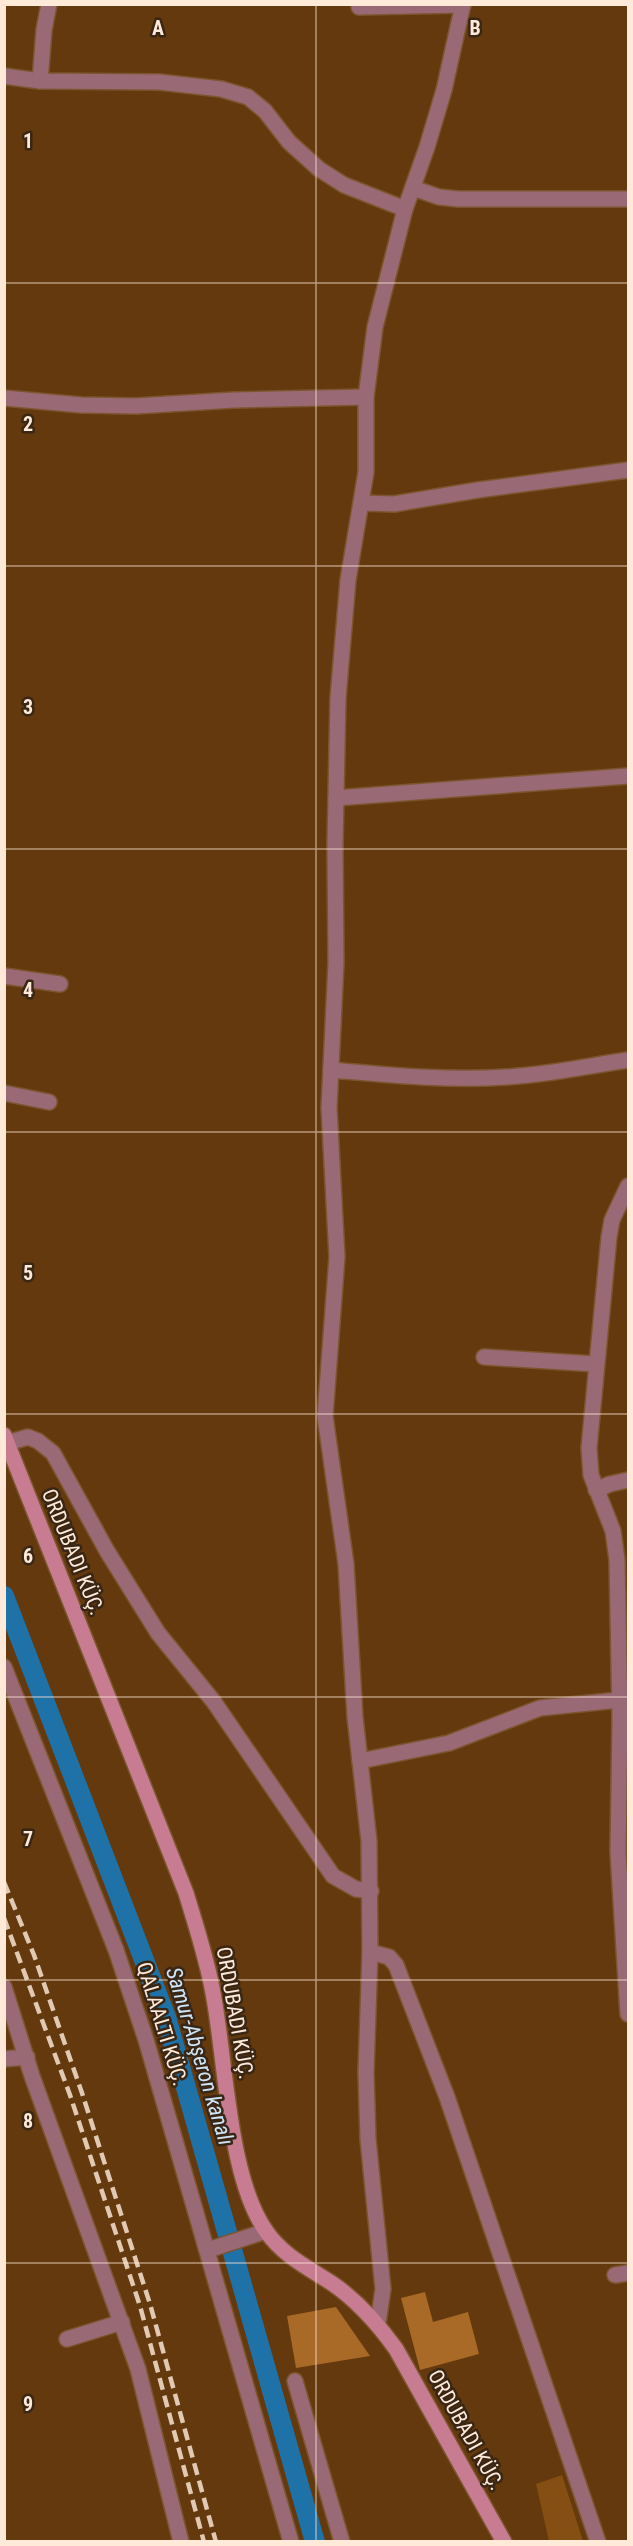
<svg xmlns="http://www.w3.org/2000/svg" width="633" height="2546" font-family="'Roboto Condensed',sans-serif">
	<style>
		.green { fill: #854e13 }
		.lines { fill: none; stroke-linecap: round; stroke-linejoin: round }
		.canal { stroke: #1e72a7; stroke-width: 20 }
		.building { fill: #a96927 }
		.street-casing { stroke: #7c552e; stroke-width: 18 }
		.secondary-casing { stroke: #7c552e; stroke-width: 18 }
		.street { stroke: #996976; stroke-width: 15 }
		.secondary { stroke: #c77c91; stroke-width: 15 }
		.rail { stroke: #e2c9b3; stroke-width: 4.5; stroke-dasharray: 12 6; stroke-linecap: butt }
		.grid { fill: none; stroke: #ffead9; stroke-width: 1.5; stroke-opacity: 0.55 }
		.labels { text-anchor: middle; dominant-baseline: central; stroke-width: 5; stroke-linejoin: round; paint-order: stroke }
		.street-label { font-size: 21px; fill: #ffead9; stroke: #392615 }
		.water-label { font-size: 22px; font-style: italic; fill: #cfe6f8; stroke: #392615 }
		.grid-label { font-size: 20px; text-anchor: middle; font-weight: bold; fill: #ffead9; stroke: #392615; stroke-width: 5; stroke-linejoin: round; paint-order: stroke }
	</style>
	<rect width="100%" height="100%" fill="#63390d"/>
	<polygon class="green" points="562,2475 583,2541 549,2541 536,2484"/>
	<g class="lines">
		<polyline class="canal" points="4,1596 166,2017 315,2542"/>
	</g>
	<g class="building">
		<polygon points="425,2292 433,2322 468,2312 479,2354 420,2370 401,2298"/>
		<polygon points="336,2307 370,2356 296,2368 287,2316"/>
	</g>
	<g class="lines">
		<defs>
			<g id="street">
				<polyline points="359,7 463,5"/>
				<polyline points="4,76 40,81 159,82 221,89 248,97 265,111 289,142 319,169 344,185 405,209"/>
				<polyline points="40,81 44,30 49,4"/>
				<polyline points="413,188 439,197 458,199 628,199"/>
				<polyline points="4,398 81,405 136,406 234,400 366,397"/>
				<polyline points="362,503 394,504 478,490 628,470"/>
				<polyline points="336,798 628,776"/>
				<polyline points="4,976 60,984"/>
				<path d="M331 1070C389 1075 447 1081 506 1077 547 1075 588 1066 628 1060"/>
				<polyline points="4,1093 49,1102"/>
				<polyline points="628,1186 612,1220 609,1237 589,1448 591,1475 613,1531 617,1560 620,1719 618,1852 628,2014"/>
				<polyline points="484,1357 596,1364"/>
				<polyline points="7,1443 28,1437 38,1441 53,1453 107,1551 158,1633 214,1702 333,1876 356,1889 371,1891"/>
				<polyline points="596,1490 610,1484 628,1480"/>
				<polyline points="4,1667 116,1950 146,2040 291,2542"/>
				<polyline points="360,1761 449,1743 540,1708 619,1700"/>
				<polyline points="370,1952 389,1957 396,1965 447,2097 598,2542"/>
				<polyline points="4,1987 32,2076 138,2369 181,2542"/>
				<polyline points="4,2059 27,2057"/>
				<polyline points="208,2250 266,2231"/>
				<polyline points="615,2275 628,2273"/>
				<polyline points="378,2323 383,2289 368,2139 366,2072 370,1952 369,1841 355,1717 346,1564 325,1416 337,1257 329,1108 336,963 335,845 338,698 348,580 366,472 366,397 375,327 405,209 427,147 444,90 463,4"/>
				<polyline points="67,2339 122,2322"/>
				<polyline points="295,2381 342,2542"/>
			</g>
			<path id="secondary" d="M4 1435 186 1893C196 1926 207 1959 213 1993 226 2060 228 2177 266 2231 283 2256 309 2268 333 2284 359 2302 378 2324 396 2349L504 2542"/>
		</defs>
		<use href="#street" class="street-casing"/>
		<use href="#secondary" class="secondary-casing"/>
		<use href="#street" class="street"/>
		<use href="#secondary" class="secondary"/>
		<g class="rail">
			<polyline points="4,1882 34,1955 82,2093 150,2304 216,2542"/>
			<polyline points="4,1918 70,2095 140,2306 204,2542"/>
		</g>
	</g>
	<path class="grid" d="M316 4V2542M4 283H628M4 566H628M4 849H628M4 1132H628M4 1414H628M4 1697H628M4 1980H628M4 2263H628"/>
	<g class="labels">
		<g class="street-label">
			<text transform="translate(73 1552) rotate(68)">ORDUBADI KÜÇ.</text>
			<text transform="translate(235 2013) rotate(80)">ORDUBADI KÜÇ.</text>
			<text transform="translate(162 2024) rotate(73)">QALAALTI KÜÇ.</text>
			<text transform="translate(466 2430) rotate(61)">ORDUBADI KÜÇ.</text>
		</g>
		<g class="water-label">
			<text transform="translate(200 2056) rotate(73)">Samur-Abşeron kanalı</text>
		</g>
	</g>
	<g class="grid-label">
		<text x="158" y="35">A</text>
		<text x="475" y="35">B</text>
		<text x="28" y="148">1</text>
		<text x="28" y="431">2</text>
		<text x="28" y="714">3</text>
		<text x="28" y="997">4</text>
		<text x="28" y="1280">5</text>
		<text x="28" y="1563">6</text>
		<text x="28" y="1846">7</text>
		<text x="28" y="2128">8</text>
		<text x="28" y="2411">9</text>
	</g>
	<rect width="633" height="2546" fill="none" stroke="#ffead9" stroke-width="12"/>
</svg>
